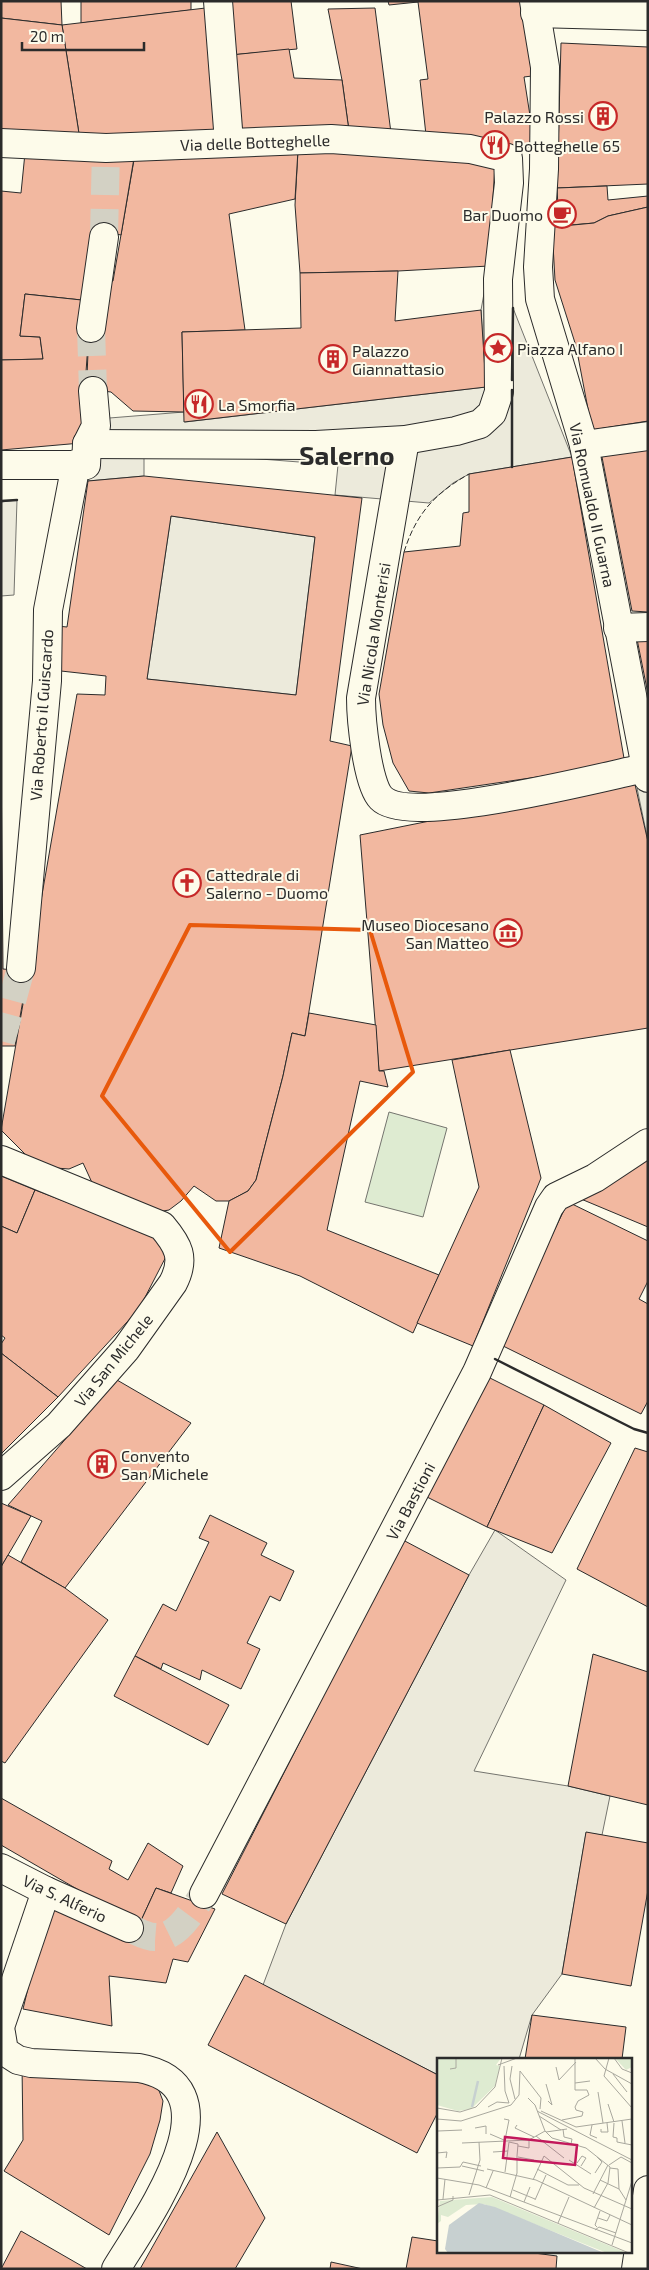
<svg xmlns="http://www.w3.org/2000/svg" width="649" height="2270" font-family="'Exo 2',sans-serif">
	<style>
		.green { fill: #deebd1; stroke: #74746e }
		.parking { fill: #eceadb; stroke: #74746e }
		.building { fill: #f2b8a0; stroke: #2b2b2b; fill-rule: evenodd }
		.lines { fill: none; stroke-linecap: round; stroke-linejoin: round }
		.street-tunnel { stroke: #d3d1c4; stroke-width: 28; stroke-dasharray: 28 14; stroke-linecap: butt }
		.street-casing { stroke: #2b2b2b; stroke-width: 30 }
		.street { stroke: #fdfbea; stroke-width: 28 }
		.fence { stroke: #2b2b2b; stroke-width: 1; stroke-dasharray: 6 2.5; stroke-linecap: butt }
		.wall { stroke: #2b2b2b; stroke-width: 2.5 }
		.marked { fill: none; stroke: #e8590c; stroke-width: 4; stroke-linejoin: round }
		.labels { text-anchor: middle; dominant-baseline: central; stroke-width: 4; stroke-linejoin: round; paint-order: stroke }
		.poi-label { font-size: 16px; fill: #2b2b2b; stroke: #fdfbea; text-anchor: start }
		.street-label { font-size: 16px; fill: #2b2b2b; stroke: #fdfbea }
		.town-label { font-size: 26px; font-weight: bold; fill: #2b2b2b; stroke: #fdfbea }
		.inset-river { fill: none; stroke: #c7d0d0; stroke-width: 2.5 }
		.inset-road { fill: none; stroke: #a9a89e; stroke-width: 1 }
		.view { fill: #c2185b; fill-opacity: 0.15; stroke: #c2185b; stroke-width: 2.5 }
		.inset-edge { fill: none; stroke: #2b2b2b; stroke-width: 2.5 }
	</style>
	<rect width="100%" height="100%" fill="#fdfbea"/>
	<polygon class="green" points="389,1112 447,1128 423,1217 365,1202"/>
	<g class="parking">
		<polygon points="489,266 513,308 572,457 469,474 453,483 429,503 335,495 338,465 144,450 144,476 88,481 83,465 97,419 184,412 185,422 486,387 481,310"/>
		<polygon points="17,500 14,595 1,596 1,502"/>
		<polygon points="171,516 315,537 296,695 147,679"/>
		<polygon points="648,787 648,841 637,788"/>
		<polygon points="495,1530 566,1580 474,1771 568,1786 610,1796 602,1835 586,1833 562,1974 532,2015 519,2059 438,2059 438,2075 263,1985 286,1924 469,1575"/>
	</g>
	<g class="building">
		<polygon points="1,1 61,1 62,25 1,18"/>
		<polygon points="81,1 191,1 191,10 81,23"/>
		<polygon points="225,1 291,1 297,49 231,55"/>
		<polygon points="388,1 522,1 532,76 524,77 535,148 426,135 420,80 428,79 418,2 389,5"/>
		<polygon points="214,7 223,131 80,140 62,25"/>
		<polygon points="375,8 391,133 349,131 342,80 328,9"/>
		<polygon points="1,18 62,25 80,140 1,135"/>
		<polygon points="561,43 648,47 648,184 557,188"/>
		<polygon points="289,49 294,78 342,80 349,131 237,138 231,55"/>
		<polygon points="298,150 495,164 489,266 398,271 300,273 295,205"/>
		<polygon points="298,150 295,199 229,214 245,330 182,332 184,412 133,411 111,392 103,391 103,373 87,376 89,329 101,283 113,281 135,154"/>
		<polygon points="25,153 134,158 121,235 100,231 91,301 25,294 20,336 40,337 43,359 1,360 1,191 21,193"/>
		<polygon points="607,186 608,200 648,196 648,207 608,216 594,223 559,226 557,188"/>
		<polygon points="648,207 648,421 592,430 576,346 555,280 552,227 594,223 608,216"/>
		<polygon points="398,271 395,321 481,310 486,387 184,422 182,332 301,328 300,273"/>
		<polygon points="25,294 91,301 81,443 1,450 1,360 43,359 40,337 20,336"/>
		<polygon points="648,443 648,612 632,611 601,452"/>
		<polygon points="572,457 625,764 429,793 409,791 393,763 383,725 379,694 404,552 460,546 463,513 469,512 469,474"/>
		<path d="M144 476 362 498 330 741 352 746 305 1036 292 1033 283 1076 256 1180 248 1191 229 1201H216L194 1186 181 1201 169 1210 152 1213 94 1187 83 1163 69 1169 56 1168 28 1157 1 1130 77 694 105 695 106 676 52 670 57 626 67 627 88 481ZM171 516 315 537 296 695 147 679Z"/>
		<polygon points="648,638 648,694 637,639"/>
		<polygon points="1,751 3,969 28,971 15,1046 1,1046"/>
		<polygon points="634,780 648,842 648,1028 379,1071 360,835"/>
		<polygon points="309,1013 376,1025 379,1071 384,1071 388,1087 360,1081 327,1230 439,1275 413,1333 300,1276 219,1248 229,1201 248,1191 256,1180 283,1076 292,1033 305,1036"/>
		<polygon points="510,1050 541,1178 473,1346 417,1323 479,1187 452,1060"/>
		<polygon points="648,1147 648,1227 581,1199"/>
		<polygon points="1,1176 35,1190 17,1233 1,1226"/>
		<polygon points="35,1190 173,1243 139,1309 58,1397 1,1353 1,1344 5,1338 1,1335 1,1226 17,1233"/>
		<polygon points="568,1202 648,1241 648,1281 639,1299 648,1304 648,1401 641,1414 499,1344"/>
		<polygon points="1,1353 58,1397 1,1454"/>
		<polygon points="488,1377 544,1405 487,1527 423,1495"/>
		<polygon points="117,1380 191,1423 65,1588 21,1562 42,1521 8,1505"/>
		<polygon points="544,1405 611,1443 552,1553 487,1527"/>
		<polygon points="635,1448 648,1452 648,1607 577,1569"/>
		<polygon points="1,1503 31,1516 1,1567"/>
		<polygon points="210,1515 267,1543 261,1555 294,1571 280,1601 270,1596 247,1643 260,1649 241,1689 202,1670 200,1680 163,1663 161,1669 135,1656 163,1604 176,1611 209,1542 199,1538"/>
		<polygon points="403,1540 469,1575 286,1924 222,1894"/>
		<polygon points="8,1555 65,1588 108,1620 5,1763 1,1761 1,1567"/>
		<polygon points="593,1654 648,1672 648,1805 568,1786"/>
		<polygon points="135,1656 229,1705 208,1745 114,1696"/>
		<polygon points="1,1798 112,1861 109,1869 128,1880 148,1843 183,1866 171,1893 156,1888 139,1925 1,1845"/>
		<polygon points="586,1832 648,1843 648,1890 631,1986 562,1974"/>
		<polygon points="156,1888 215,1909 188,1962 173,1959 166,1983 109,1976 112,2026 23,2009 49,1901 139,1925"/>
		<polygon points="245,1975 438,2075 438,2112 417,2153 208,2045"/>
		<polygon points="532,2015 626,2027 622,2059 525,2059"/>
		<polygon points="22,2065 152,2081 158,2088 163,2101 160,2120 150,2154 109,2235 4,2171 23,2140"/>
		<polygon points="217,2132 265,2218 235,2269 140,2269"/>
		<polygon points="21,2231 87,2269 1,2269"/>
		<polygon points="412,2237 438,2241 438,2251 519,2251 557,2256 556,2269 406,2269"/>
		<polygon points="331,2262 363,2269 330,2269"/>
	</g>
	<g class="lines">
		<g class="street-tunnel">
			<polyline points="104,237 106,148"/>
			<polyline points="91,328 93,391"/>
			<polyline points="1,1041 21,968"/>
			<path d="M129 1928C137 1931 146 1937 155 1937 178 1939 192 1910 204 1894"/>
		</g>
		<defs>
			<g id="street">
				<polyline points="218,1 229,142"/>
				<polyline points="534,1 545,67 544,169 538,267 540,299 584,445 648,778"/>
				<polyline points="535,13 648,16"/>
				<polyline points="1,143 106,148 331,139 470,149 508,158 509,183 498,279 499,392 492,413 480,424 456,431 405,440 316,445 87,444"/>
				<polyline points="91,328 104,237"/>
				<path d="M405 440 361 698C361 718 367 784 381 798 410 827 601 777 645 768"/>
				<polyline points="584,445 648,436"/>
				<polyline points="1,465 86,465 87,444 96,426 93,391"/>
				<polyline points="618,628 648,627"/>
				<polyline points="21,968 47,681 48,610 76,464"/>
				<path d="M1 1160 162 1226C178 1245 186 1258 173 1283L126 1349 59 1425 1 1476"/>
				<polyline points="1,1868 46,1891 129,1928"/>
				<polyline points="204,1894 477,1372 549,1207 556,1197 595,1178 648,1143"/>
				<polyline points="1,2024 46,1891"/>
				<path d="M1 2033 4 2051 18 2060 31 2063 139 2068C244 2087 144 2222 116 2269"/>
				<polyline points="636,2269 648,2190"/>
			</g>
		</defs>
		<use href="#street" class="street-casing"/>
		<use href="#street" class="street"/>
		<path class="fence" d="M404 552C416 514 434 494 469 474"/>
		<g class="wall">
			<polyline points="512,380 513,308"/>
			<polyline points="512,467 512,390"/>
			<polyline points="1,501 17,500"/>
			<polyline points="495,1359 634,1429 648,1433"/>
		</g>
	</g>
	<path class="marked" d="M190 925 370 930 413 1072 230 1252 102 1096Z"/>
	<defs>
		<symbol id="building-ring" viewBox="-11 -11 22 22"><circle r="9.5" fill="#fdfbea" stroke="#c62828" stroke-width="1.5"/><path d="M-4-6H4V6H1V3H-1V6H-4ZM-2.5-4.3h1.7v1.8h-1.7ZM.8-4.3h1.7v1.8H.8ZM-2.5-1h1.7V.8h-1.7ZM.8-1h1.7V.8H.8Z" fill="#c62828"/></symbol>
		<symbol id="restaurant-ring" viewBox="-11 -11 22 22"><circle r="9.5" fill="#fdfbea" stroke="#c62828" stroke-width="1.5"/><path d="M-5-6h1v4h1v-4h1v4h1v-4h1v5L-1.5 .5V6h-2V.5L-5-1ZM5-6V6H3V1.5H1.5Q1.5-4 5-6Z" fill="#c62828"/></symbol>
		<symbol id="cafe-ring" viewBox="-11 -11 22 22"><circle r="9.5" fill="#fdfbea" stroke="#c62828" stroke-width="1.5"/><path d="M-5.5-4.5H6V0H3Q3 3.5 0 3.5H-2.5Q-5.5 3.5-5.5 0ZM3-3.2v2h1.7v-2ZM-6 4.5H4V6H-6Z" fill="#c62828"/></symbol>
		<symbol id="sight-ring" viewBox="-11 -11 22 22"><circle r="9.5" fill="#fdfbea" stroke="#c62828" stroke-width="1.5"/><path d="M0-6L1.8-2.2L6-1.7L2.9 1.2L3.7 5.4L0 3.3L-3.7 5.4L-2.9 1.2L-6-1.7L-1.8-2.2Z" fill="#c62828"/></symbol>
		<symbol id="church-ring" viewBox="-11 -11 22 22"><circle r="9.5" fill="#fdfbea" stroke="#c62828" stroke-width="1.5"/><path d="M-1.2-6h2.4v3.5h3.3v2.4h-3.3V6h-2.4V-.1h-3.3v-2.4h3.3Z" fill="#c62828"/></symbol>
		<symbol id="museum-ring" viewBox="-11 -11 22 22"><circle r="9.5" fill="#fdfbea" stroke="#c62828" stroke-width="1.5"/><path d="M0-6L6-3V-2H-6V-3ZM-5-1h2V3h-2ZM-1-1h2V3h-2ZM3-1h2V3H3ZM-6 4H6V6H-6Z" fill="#c62828"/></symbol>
	</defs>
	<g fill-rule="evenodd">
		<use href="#building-ring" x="587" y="100" width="32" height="32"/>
		<use href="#restaurant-ring" x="479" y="129" width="32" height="32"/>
		<use href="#cafe-ring" x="546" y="198" width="32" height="32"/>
		<use href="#sight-ring" x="482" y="332" width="32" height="32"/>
		<use href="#building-ring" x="317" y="343" width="32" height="32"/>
		<use href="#restaurant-ring" x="183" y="388" width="32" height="32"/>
		<use href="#church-ring" x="171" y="867" width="32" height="32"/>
		<use href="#museum-ring" x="492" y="917" width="32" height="32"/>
		<use href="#building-ring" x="86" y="1448" width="32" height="32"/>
	</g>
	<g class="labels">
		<g class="poi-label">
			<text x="584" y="116" text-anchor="end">Palazzo Rossi</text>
			<text x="514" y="145">Botteghelle 65</text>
			<text x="543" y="214" text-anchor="end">Bar Duomo</text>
			<text x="517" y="348">Piazza Alfano I</text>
			<text x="352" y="350">Palazzo<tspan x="352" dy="18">Giannattasio</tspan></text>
			<text x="218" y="404">La Smorfia</text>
			<text x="206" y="874">Cattedrale di<tspan x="206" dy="18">Salerno - Duomo</tspan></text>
			<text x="489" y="924" text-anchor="end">Museo Diocesano<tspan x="489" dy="18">San Matteo</tspan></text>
			<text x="121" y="1455">Convento<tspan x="121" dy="18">San Michele</tspan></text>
		</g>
		<g class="street-label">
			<text transform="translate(255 142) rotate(-2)">Via delle Botteghelle</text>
			<text transform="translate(593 505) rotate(78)">Via Romualdo II Guarna</text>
			<text transform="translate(373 634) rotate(-81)">Via Nicola Monterisi</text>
			<text transform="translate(41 715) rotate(-86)">Via Roberto il Guiscardo</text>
			<text transform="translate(113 1360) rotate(-51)">Via San Michele</text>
			<text transform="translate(410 1501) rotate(-62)">Via Bastioni</text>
			<text transform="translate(65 1898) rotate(25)">Via S. Alferio</text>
		</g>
		<g class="town-label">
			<text x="347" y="454">Salerno</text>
		</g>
	</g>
	<g transform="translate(437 2058)">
		<rect width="195" height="195" fill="#fdfbea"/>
		<path d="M0 0H64L59 7 63 8 58 28 34 51 21 53 0 47ZM178 0H195V9L189 12ZM55 139 190 195H170L47 146 29 147 11 159 4 157V163L0 166 3 143Z" fill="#deebd1"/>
		<path d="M42 145 58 149 167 195H11L8 191 12 167Z" fill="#c7d0d0"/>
		<path class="inset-river" d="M35 49 41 23"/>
		<path class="inset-road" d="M158 0 168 11 195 26M172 0 167 18 195 50M177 0 185 11 195 15M61 7 80 0M67 8 68 33 72 45M75 8 73 21 78 41M119 9 122 22 139 4M13 11 19 10V0M176 16 190 34M138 25 153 23M109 26 115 47 111 43M161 34 166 65M91 40 98 47 108 73M171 46 177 64M51 49 60 44 72 45M0 50 23 54 39 49 58 29 65 0M100 53 195 102M104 53 139 69 195 61M102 58 124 72M0 61 24 63 74 47 82 37 83 13 104 40 103 51M67 61 72 62 68 82M125 62 145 58 146 54 139 52 138 49 141 43 152 37 150 32H138V0M185 63 188 85M177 65 176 79 180 80V84L195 87M80 67 78 70 97 79M155 67 153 77 160 80M38 70 49 68V76M126 71 127 79 135 81 134 86M164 71V74H171L170 65M1 73 25 72M109 74 130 71M53 76 67 82M99 78 127 100M25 85 92 82 108 73 115 80 149 90 173 109 171 125 157 150M81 88 92 90V82M56 94 71 93M0 95 10 94 9 100M81 99 97 102M132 102 154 116M140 105 145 98 149 100 144 108M172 107 184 99 195 105M25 108 47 113M0 110 23 109 26 104 44 108M173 110 181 111 182 131M50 111 99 122 195 167M100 111 131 127H142M68 114 72 84 81 86 80 98M158 115 165 104 160 99M0 120 42 127 195 185M96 122 107 98 147 130 195 151M163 122 182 131 189 142M49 130 56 113M76 132 98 141M156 136 171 107M32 137 43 102 42 84M73 139 80 115V98M6 141 8 121M0 142 53 137 192 195M98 142 109 117M87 144 93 129M0 149 16 142V138M161 160 170 163 173 157M121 165 132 139M160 169 158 167 163 153M158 172 162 169 179 175M175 187 195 123"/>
		<path class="view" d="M68 79 140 87 138 107 66 100Z"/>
		<rect width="195" height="195" class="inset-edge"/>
	</g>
	<rect width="649" height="2270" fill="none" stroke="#2b2b2b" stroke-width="5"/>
	<path d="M22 42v8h122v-8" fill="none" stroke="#2b2b2b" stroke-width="2.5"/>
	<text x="30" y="42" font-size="15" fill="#2b2b2b" stroke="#fdfbea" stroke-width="4" paint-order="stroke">20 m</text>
</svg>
